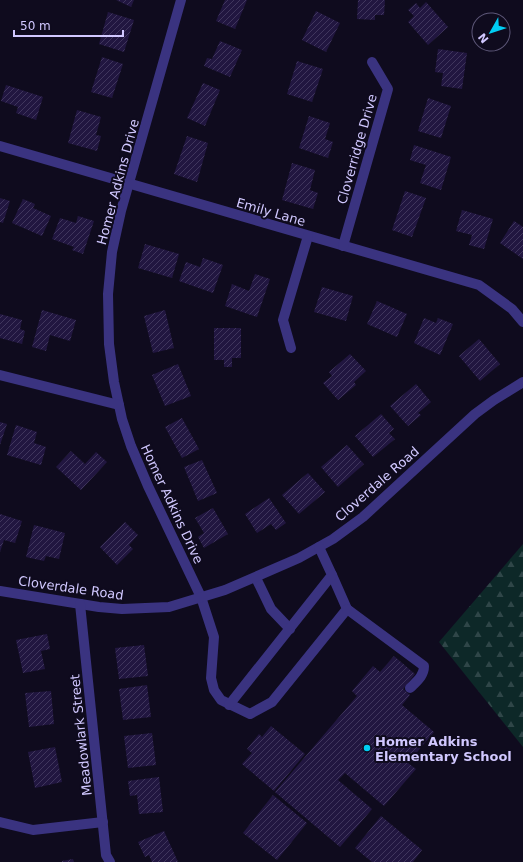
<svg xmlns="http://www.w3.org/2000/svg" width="523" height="862" font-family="'DejaVu Sans',sans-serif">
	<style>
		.forest { fill: url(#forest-firs) }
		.building { fill: url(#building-hatch) }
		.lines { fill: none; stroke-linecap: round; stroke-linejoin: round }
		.minor { stroke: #3a3380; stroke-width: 10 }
		.poi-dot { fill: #00cdf3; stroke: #0f0b1e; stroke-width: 1.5 }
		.labels { text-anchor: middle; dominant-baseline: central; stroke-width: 4; stroke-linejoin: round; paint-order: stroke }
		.street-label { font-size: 13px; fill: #d1c8ff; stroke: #0f0b1e }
		.poi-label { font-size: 13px; font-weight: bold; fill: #d1c8ff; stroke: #0f0b1e; text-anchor: start }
	</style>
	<defs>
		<pattern id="forest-firs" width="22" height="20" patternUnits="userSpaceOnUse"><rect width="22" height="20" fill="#0d2828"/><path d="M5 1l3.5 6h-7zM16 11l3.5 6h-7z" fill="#2f4648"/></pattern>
		<pattern id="building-hatch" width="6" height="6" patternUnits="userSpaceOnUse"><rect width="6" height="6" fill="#211640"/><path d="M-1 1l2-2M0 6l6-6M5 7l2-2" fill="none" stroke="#40365d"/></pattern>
	</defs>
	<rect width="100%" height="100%" fill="#0f0b1e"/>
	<polygon class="forest" points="523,544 523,747 439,642"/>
	<g class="building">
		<polygon points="116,0 134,0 131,7"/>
		<polygon points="225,0 247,0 235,29 216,21"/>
		<polygon points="358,0 385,0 384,15 375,15 375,20 357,19"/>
		<polygon points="426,2 448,27 428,45 408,22 414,16 408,10 416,3 420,8"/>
		<polygon points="316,11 340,23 326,52 302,40"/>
		<polygon points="108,12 134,20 124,52 99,44"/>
		<polygon points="220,41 242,50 230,77 204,66 207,58 212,59"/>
		<polygon points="438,49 467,53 462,89 441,86 443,73 435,72"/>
		<polygon points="102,57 123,64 112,98 91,92"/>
		<polygon points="297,61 323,69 312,102 287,94"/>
		<polygon points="203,83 220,90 205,126 187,118"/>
		<polygon points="6,85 43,97 36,120 16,113 18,107 1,101"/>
		<polygon points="428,98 451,106 441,138 418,131"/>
		<polygon points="77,110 101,117 96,135 101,136 97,151 68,143"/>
		<polygon points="309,116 330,123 325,139 333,142 328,158 299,148"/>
		<polygon points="187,136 208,143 197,182 174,174"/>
		<polygon points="414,145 451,157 441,190 420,183 426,165 410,160"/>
		<polygon points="292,163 315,170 310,190 318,193 313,209 282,200"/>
		<polygon points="405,191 426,198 412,237 392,230"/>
		<polygon points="0,198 10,201 3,223 0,222"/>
		<polygon points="23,199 35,204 33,208 51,216 42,236 12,223"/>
		<polygon points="462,210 493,219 484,249 469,245 472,235 456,231"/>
		<polygon points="78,216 94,221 83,254 72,250 74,247 52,239 60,218 76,223"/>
		<polygon points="514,221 523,227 523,259 500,243"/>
		<polygon points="145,244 179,254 172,278 138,268"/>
		<polygon points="203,258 223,265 213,293 179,281 186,262 200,267"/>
		<polygon points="255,274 270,279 257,317 225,306 232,284 249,291"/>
		<polygon points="322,287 353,296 346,321 314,312"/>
		<polygon points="377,301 407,314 397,337 367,324"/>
		<polygon points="42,310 76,320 70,341 50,335 46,351 32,347"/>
		<polygon points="165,310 174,348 153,353 144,316"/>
		<polygon points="0,314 22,320 20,329 25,331 22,344 0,338"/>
		<polygon points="424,318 436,323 438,318 453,324 440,355 414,343"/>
		<polygon points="214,328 241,328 241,358 232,358 232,367 224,367 224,360 214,360"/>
		<polygon points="479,339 500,364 480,381 459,356"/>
		<polygon points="350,354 366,371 354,382 356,385 338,400 323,383 332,376 329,372"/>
		<polygon points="178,364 191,396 165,406 152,375"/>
		<polygon points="416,384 431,402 418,413 421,415 408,426 390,406"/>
		<polygon points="381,414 394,429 389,433 395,439 373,457 355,436"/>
		<polygon points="182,418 199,449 182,458 165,427"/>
		<polygon points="0,422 7,424 0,445"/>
		<polygon points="16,425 37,432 34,443 46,447 41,465 7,455"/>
		<polygon points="347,445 364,464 338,487 321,467"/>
		<polygon points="71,451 85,464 96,452 107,462 81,490 56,467"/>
		<polygon points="202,460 217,493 198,501 184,467"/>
		<polygon points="308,473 325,492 299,514 282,495"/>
		<polygon points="269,498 286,523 276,530 271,524 257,533 245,514"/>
		<polygon points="213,508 228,534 204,548 198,537 204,533 195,518"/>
		<polygon points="0,514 22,521 15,543 4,540 0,552"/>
		<polygon points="125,522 138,535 129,545 133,549 117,565 100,547"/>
		<polygon points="34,525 65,533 59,559 46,556 44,561 26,557"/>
		<polygon points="47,634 50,649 41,651 45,669 23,673 16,640"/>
		<polygon points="144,645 148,676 119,679 115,648"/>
		<polygon points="394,656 415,674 403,689 410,695 402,705 434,732 408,763 416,769 384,806 345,773 338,780 372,809 340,847 275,792 357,696 352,691 373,666 380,672"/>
		<polygon points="147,685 151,717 123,720 119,689"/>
		<polygon points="51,691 54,724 29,727 25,693"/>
		<polygon points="271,726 305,754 274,791 242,764 252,753 247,749 259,734 262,737"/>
		<polygon points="152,733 156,765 128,768 124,736"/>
		<polygon points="55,747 62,782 35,788 28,752"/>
		<polygon points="159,777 163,812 139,814 137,795 130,796 128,781"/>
		<polygon points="273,795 307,823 277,860 243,833"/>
		<polygon points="381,816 422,850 413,862 372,862 355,848"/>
		<polygon points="164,831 178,862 152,862 149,855 145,857 138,842"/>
		<polygon points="73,859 74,862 62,862 62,861"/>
	</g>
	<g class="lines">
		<g class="minor">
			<polyline points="181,0 121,211 112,252 108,294 109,344 114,382 122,419 131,446 148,486 201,597 214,637 211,678 214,690 221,700 250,714 272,702 347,609 332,575"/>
			<polyline points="0,146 479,285 512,309 523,322"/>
			<polyline points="343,246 388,89 372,62"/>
			<polyline points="291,348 283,320 308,236"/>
			<polyline points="0,375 119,405"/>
			<polyline points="256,578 271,609 290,629"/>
			<polyline points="0,591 99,607 122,609 169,607 225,590 299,558 333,539 363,517 475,414 494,400 523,382"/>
			<polyline points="80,604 106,855 110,862"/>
			<path d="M347 609 424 666C424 676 417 681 410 688"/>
			<polyline points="229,705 332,575 319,547"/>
			<polyline points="0,822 33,830 103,822"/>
		</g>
	</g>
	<circle class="poi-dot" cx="367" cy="748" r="4"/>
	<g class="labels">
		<g class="street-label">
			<text transform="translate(357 149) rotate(-74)">Cloverridge Drive</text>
			<text transform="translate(118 182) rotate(-75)">Homer Adkins Drive</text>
			<text transform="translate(271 212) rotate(16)">Emily Lane</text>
			<text transform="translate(377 484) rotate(-41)">Cloverdale Road</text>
			<text transform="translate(172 504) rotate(65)">Homer Adkins Drive</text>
			<text transform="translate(71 588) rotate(8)">Cloverdale Road</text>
			<text transform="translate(81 735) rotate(-96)">Meadowlark Street</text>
		</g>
		<g class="poi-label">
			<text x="375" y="741">Homer Adkins<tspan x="375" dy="15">Elementary School</tspan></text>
		</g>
	</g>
	<g transform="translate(491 32) rotate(231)"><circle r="19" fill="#0f0b1e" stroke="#5d5778"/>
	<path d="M0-3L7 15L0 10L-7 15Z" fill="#00cdf3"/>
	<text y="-6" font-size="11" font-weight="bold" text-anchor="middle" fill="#d1c8ff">N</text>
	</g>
	<path d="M14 30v6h109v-6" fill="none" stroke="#d1c8ff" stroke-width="2"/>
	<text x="20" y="30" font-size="12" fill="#d1c8ff" stroke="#0f0b1e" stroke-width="3" paint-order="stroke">50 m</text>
</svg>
